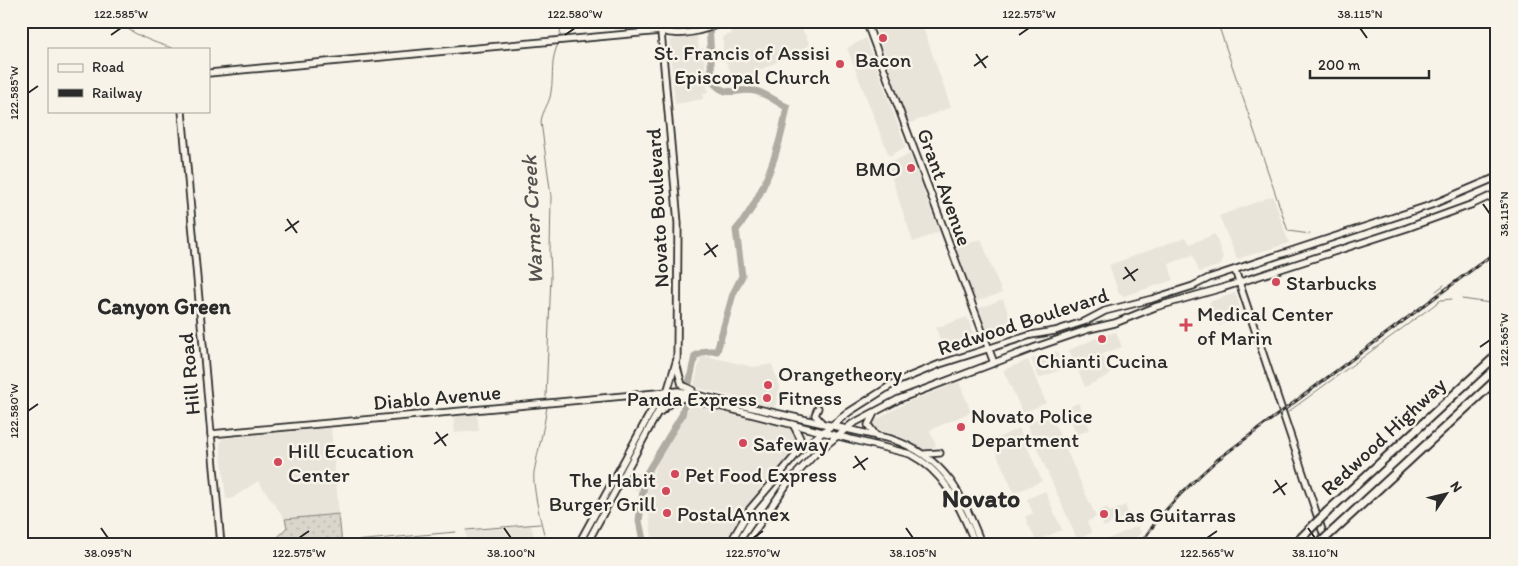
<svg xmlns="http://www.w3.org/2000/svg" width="1518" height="566" font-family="Itim,sans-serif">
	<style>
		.built { fill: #e8e4da }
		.park { fill: url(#park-dots); stroke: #82807c }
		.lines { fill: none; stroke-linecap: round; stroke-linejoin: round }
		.stream { stroke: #7a7874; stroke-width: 1 }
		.river { stroke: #afaca4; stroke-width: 7 }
		.secondary-casing { stroke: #2b2b2b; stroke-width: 9 }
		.highway-casing { stroke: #2b2b2b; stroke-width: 11 }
		.secondary { stroke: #f7f3e8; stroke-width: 5.5 }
		.highway { stroke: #f7f3e8; stroke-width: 7 }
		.rail-casing { stroke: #2b2b2b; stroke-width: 3 }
		.rail { stroke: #f7f3e8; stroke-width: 1; stroke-dasharray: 4; stroke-linecap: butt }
		.highway-bridge-casing { stroke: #2b2b2b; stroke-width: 11; stroke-linecap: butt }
		.highway-bridge { stroke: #f7f3e8; stroke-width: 7 }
		.ticks { fill: none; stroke: #2b2b2b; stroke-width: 2 }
		.poi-dot { fill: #d1495b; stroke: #f7f3e8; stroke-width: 2 }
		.labels { text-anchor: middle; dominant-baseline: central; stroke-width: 5; stroke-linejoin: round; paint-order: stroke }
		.poi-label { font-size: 21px; fill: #2b2b2b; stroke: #f7f3e8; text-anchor: start }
		.street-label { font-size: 21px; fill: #2b2b2b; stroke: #f7f3e8 }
		.water-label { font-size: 22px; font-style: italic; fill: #53524f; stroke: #f7f3e8 }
		.neighbourhood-label { font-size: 22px; font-weight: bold; fill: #2b2b2b; stroke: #f7f3e8 }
		.district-label { font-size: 26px; font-weight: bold; fill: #2b2b2b; stroke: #f7f3e8 }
		.neatline { fill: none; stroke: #2b2b2b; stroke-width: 2 }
		.ticks-label { font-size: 12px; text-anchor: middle; fill: #2b2b2b }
	</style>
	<defs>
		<pattern id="park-dots" width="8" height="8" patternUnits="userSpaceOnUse" patternTransform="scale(1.25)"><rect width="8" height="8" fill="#dad6cc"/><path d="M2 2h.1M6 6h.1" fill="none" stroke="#bbb8af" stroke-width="1.8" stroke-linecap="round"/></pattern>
	</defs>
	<rect width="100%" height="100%" fill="#f7f3e8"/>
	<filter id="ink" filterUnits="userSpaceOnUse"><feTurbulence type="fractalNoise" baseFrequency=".02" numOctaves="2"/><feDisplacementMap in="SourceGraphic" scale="10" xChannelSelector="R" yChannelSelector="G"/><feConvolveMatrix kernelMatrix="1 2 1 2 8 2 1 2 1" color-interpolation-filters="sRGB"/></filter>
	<g filter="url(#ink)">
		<g class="built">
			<polygon points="747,21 798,21 810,45 737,82 723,57 723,36 732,34 730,29"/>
			<polygon points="873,21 901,21 904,29 921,22 951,107 911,123 907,120"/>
			<polygon points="697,35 699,49 703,48 708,93 703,94 703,99 675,104 669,40"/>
			<polygon points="866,38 906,147 889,156 847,48"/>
			<polygon points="910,154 939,232 913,242 887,164"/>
			<polygon points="1273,196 1289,243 1237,259 1219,216"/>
			<polygon points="1215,234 1223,258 1221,265 1199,272 1193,255 1169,264 1173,280 1124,296 1119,294 1109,265 1186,237 1190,244"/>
			<polygon points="981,239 1002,293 975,302 956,248"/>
			<polygon points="1235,293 1243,315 1219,326 1209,302"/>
			<polygon points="1003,299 1012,324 986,335 977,309"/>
			<polygon points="967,317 978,343 945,355 936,328"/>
			<polygon points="1116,332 1122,347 1102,354 1111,374 1085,387 1069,350 1101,336"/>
			<polygon points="1057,351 1063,369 1039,378 1031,359"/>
			<polygon points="701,355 754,367 772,364 780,389 775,407 694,387"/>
			<polygon points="1028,360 1046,403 1023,413 1003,370"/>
			<polygon points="959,382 971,412 930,430 936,446 928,450 922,449 904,438 878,430 872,425 874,421 906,403"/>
			<polygon points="1078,403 1090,429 1077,435 1066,409"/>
			<polygon points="691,404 787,426 794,431 796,442 790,455 762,485 723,545 653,545 649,515 651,497 624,484 631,470 651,480 658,461"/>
			<polygon points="477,412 479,431 455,433 453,414"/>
			<polygon points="1050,413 1096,517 1087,522 1092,533 1077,539 1026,423"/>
			<polygon points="331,428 339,514 285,519 258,481 231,499 226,499 220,443 223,438"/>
			<polygon points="1019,428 1042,481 1014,493 991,441"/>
			<polygon points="1045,491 1062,530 1036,541 1025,517 1033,513 1027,499"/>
			<polygon points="1125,505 1129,515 1104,527 1098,512 1107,507 1110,512"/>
			<polygon points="531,525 536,545 467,545 466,531"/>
			<polygon points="1138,526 1141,533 1128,545 1094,545"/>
		</g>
		<polygon class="park" points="339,514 342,545 276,545 278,537 287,527 285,519"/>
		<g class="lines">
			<g class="stream">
				<path d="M117 21C134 35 152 42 172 48"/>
				<polyline points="1217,21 1288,231 1310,234"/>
				<polyline points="560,37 561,21"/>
				<polyline points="1436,291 1444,285"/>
				<polyline points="1462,299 1497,304"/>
				<path d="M546 397 551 276 550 252 551 196 541 122C542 111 550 103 551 92 554 74 550 61 558 44"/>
				<path d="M547 407C544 429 538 450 534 472 532 485 542 532 548 545"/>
				<polyline points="1288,412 1441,300 1452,299"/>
				<polyline points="466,530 540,524"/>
				<polyline points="343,542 456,532"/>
			</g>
			<path class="river" d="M644 545 639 521 645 476 682 415 695 356 706 351H717L733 294 742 276 736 230C763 199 780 148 787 107 778 103 766 93 755 91 737 87 728 100 712 81L709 22"/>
			<defs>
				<g id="secondary">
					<polyline points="866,21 994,363"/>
					<path d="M661 31C682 38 708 29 726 21"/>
					<polyline points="209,73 661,31 674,27 721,23"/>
					<polyline points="182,111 221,545"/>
					<polyline points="1235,270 1327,545"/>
					<polyline points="677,367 682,385 692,390"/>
					<path d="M667 393 910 454C947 473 960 508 976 545"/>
					<polyline points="818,408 815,415 821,422"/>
					<polyline points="660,412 672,402 684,398"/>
					<polyline points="874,413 868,425 877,437"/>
					<polyline points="793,424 800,438 795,453"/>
					<path d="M211 434 678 391 891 439C946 457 962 495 982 545"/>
					<polyline points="925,454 940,453"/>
					<polyline points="578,545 653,408 666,393"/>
					<polyline points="586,545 665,399 677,359 678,223 660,21"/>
					<polyline points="729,545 750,509 801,449 849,412 896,382 940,364 1031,335 1055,331 1086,321 1105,311 1152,299 1193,286 1209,278 1431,205 1497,177"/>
					<polyline points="745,545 787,484 815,454 852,424 899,399 1036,347 1089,329 1115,323 1155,307 1222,288 1407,228 1473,204 1497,193"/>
				</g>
				<g id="highway">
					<polyline points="1328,511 1497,355"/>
					<polyline points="1334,530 1497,379"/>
					<polyline points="1294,545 1310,529"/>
				</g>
			</defs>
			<use href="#secondary" class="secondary-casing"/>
			<use href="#highway" class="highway-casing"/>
			<use href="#secondary" class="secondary"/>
			<use href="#highway" class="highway"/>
			<defs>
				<path id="rail" d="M1140 545C1161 511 1188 486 1217 460L1497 251"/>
			</defs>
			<use href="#rail" class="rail-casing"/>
			<use href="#rail" class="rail"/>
			<defs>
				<g id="highway-bridge">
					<polyline points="1310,529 1328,511"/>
					<polyline points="1318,545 1334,530"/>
				</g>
			</defs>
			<use href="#highway-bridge" class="highway-bridge-casing"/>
			<use href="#highway-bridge" class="highway-bridge"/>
		</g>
	</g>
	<path class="ticks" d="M1360 28 1367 38M111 35 121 28M565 35 575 28M1019 35 1029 28M976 54 986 68M974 66 988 56M28 93 38 86M1483 204 1490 214M287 219 297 233M285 231 299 221M706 243 716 257M704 255 718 245M1125 267 1135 281M1123 279 1138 269M1480 347 1490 340M28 411 38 404M436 432 446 446M434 444 448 434M855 456 865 470M853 468 868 458M1275 480 1285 495M1273 493 1287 483M101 528 108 538M504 528 511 538M906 528 913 538M1308 528 1315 538M299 538 309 531M753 538 763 531M1207 538 1217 531"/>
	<g class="poi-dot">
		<circle cx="883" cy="38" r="5"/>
		<circle cx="840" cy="64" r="5"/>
		<circle cx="911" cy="168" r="5"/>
		<circle cx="1276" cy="282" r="5"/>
		<path d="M1183.5 317.5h5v5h5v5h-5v5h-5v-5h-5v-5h5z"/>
		<circle cx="1102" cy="339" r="5"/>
		<circle cx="768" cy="385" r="5"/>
		<circle cx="767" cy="398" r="5"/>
		<circle cx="961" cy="427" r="5"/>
		<circle cx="743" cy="443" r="5"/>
		<circle cx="278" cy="462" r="5"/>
		<circle cx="675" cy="474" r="5"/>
		<circle cx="666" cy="491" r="5"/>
		<circle cx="667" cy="513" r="5"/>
		<circle cx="1104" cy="514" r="5"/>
	</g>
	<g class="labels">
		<g class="poi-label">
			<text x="830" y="52" text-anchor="end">St. Francis of Assisi<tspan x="830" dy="24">Episcopal Church</tspan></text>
			<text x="883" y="59" text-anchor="middle">Bacon</text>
			<text x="901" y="168" text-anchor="end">BMO</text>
			<text x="1286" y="282">Starbucks</text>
			<text x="1197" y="313">Medical Center<tspan x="1197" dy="24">of Marin</tspan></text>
			<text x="1102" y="360" text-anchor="middle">Chianti Cucina</text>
			<text x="778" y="373">Orangetheory<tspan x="778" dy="24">Fitness</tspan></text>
			<text x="757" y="398" text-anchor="end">Panda Express</text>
			<text x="971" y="415">Novato Police<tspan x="971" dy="24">Department</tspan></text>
			<text x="753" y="443">Safeway</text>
			<text x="288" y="450">Hill Ecucation<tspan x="288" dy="24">Center</tspan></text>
			<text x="685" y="474">Pet Food Express</text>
			<text x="656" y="479" text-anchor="end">The Habit<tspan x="656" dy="24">Burger Grill</tspan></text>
			<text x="677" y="513">PostalAnnex</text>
			<text x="1114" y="514">Las Guitarras</text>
		</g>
		<g class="street-label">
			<text transform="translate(945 187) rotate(70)">Grant Avenue</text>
			<text transform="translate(657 208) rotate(-93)">Novato Boulevard</text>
			<text transform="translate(1023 321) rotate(-18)">Redwood Boulevard</text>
			<text transform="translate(189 374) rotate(-95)">Hill Road</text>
			<text transform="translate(437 397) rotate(-5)">Diablo Avenue</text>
			<text transform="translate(1383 436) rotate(-43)">Redwood Highway</text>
		</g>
		<g class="water-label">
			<text transform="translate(532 220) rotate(-93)">Warner Creek</text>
		</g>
		<g class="neighbourhood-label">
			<text x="164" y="306">Canyon Green</text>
		</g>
		<g class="district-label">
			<text x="981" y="498">Novato</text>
		</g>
	</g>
	<rect width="1518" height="566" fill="none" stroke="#f7f3e8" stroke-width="55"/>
	<rect x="48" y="48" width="162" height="65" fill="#f7f3e8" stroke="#a5a39c"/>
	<rect x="58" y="64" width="25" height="8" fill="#f7f3e8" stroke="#a5a39c"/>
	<text x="92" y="72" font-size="15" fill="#2b2b2b">Road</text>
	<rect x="58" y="89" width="25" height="8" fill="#2b2b2b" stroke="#a5a39c"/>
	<text x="92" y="98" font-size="15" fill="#2b2b2b">Railway</text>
	<g transform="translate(1446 494) rotate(55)" stroke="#f7f3e8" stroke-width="4" paint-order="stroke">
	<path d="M0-4L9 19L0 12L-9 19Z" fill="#2b2b2b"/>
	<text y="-8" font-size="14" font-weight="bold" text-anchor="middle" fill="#2b2b2b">N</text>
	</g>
	<path d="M1310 70v8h119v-8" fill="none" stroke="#2b2b2b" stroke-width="2.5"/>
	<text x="1318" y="70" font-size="15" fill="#2b2b2b" stroke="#f7f3e8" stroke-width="4" paint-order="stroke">200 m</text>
	<rect x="28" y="28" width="1462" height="510" class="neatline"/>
	<g class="ticks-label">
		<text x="121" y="18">122.585°W</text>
		<text x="575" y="18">122.580°W</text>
		<text x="1029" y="18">122.575°W</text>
		<text x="1360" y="18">38.115°N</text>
		<text transform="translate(14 93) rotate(-90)" y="4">122.585°W</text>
		<text transform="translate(1504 214) rotate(-90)" y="4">38.115°N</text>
		<text transform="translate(1504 340) rotate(-90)" y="4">122.565°W</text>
		<text transform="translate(14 411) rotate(-90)" y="4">122.580°W</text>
		<text x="108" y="557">38.095°N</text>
		<text x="299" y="557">122.575°W</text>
		<text x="511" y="557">38.100°N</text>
		<text x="753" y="557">122.570°W</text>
		<text x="913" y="557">38.105°N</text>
		<text x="1207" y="557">122.565°W</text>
		<text x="1315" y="557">38.110°N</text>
	</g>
</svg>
